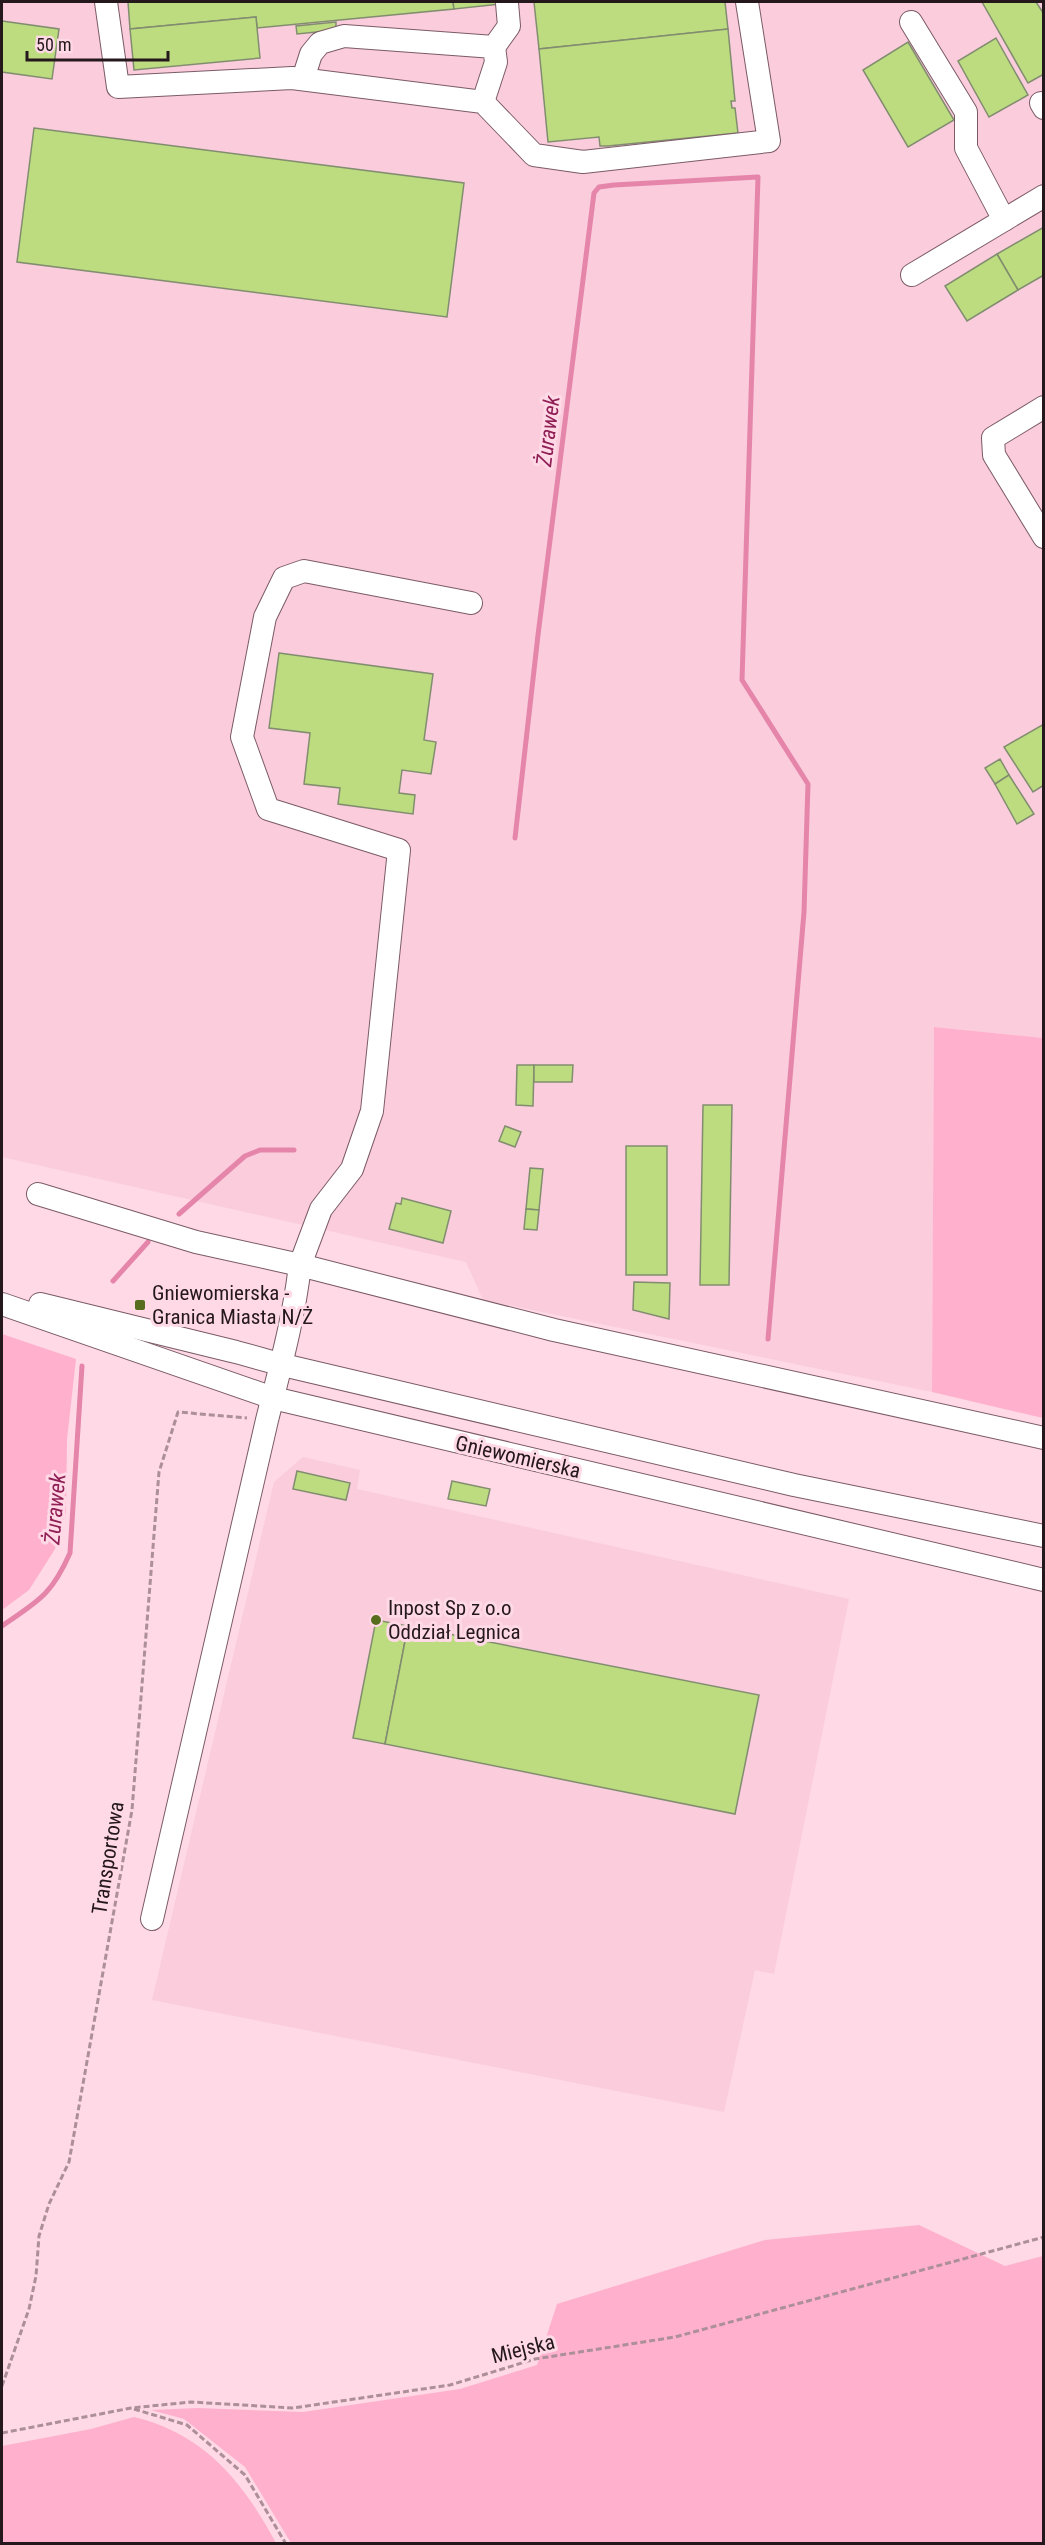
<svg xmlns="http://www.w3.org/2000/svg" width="1045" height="2545" font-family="'Roboto Condensed',sans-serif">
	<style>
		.built { fill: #faccdc }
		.green { fill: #ffb0cc }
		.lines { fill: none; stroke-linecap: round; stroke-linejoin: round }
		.stream { stroke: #e585aa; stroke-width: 5 }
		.building { fill: #bcdc7f; stroke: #828d70; stroke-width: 1.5 }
		.minor-casing { stroke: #7b5b66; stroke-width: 24 }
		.path { stroke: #ac8f98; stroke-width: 3; stroke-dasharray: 6 3; stroke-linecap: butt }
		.minor { stroke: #fff; stroke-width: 22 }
		.poi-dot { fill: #566d1e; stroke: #ffd9e5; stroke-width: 2 }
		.labels { text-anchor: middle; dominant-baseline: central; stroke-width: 6; stroke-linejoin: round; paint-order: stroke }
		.poi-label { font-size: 21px; fill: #25181d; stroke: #ffd9e5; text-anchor: start }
		.street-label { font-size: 21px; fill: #25181d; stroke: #ffd9e5 }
		.water-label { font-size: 22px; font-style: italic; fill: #901f56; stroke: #ffd9e5 }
	</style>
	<rect width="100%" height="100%" fill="#ffd9e5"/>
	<g class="built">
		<polygon points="2,2 1043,2 1043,1038 934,1027 932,1392 483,1300 466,1262 2,1157"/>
		<polygon points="303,1457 360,1470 357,1489 849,1599 774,1974 755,1970 724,2112 152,2000 274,1482"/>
	</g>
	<g class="green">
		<polygon points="934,1027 1043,1038 1043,1418 932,1392"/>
		<polygon points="2,1334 76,1359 67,1439 66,1512 55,1549 29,1590 2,1610"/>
		<polygon points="919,2225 1005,2266 1043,2256 1043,2543 291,2543 245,2467 184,2419 151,2410 198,2408 303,2412 460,2389 537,2365 557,2304 765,2240"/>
		<path d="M134 2417C205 2434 243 2482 276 2543H2V2446L91 2429Z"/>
	</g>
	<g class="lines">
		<g class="stream">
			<polyline points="515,838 538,635 594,193 599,187 614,185 758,177 742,680 808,784 804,912 768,1339"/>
			<polyline points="179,1214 245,1156 260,1150 294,1150"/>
			<polyline points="113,1281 148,1242"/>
			<path d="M2 1626C38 1601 51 1596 70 1553L82 1366"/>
		</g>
	</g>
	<g class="building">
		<polygon points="128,2 453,2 454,9 257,28 256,17 130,29"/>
		<polygon points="453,2 519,2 454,9"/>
		<polygon points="534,2 725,2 728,29 539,49"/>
		<polygon points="982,2 1036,2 1044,14 1044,74 1028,83"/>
		<polygon points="256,17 260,58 134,70 130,29"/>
		<polygon points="2,21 59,29 52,79 2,72"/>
		<polygon points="336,22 336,30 297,34 296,26"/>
		<polygon points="728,29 735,101 731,101 732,108 735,108 738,133 608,146 600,146 599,137 548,142 539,49"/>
		<polygon points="996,38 1028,95 989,117 958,61"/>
		<polygon points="908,42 954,120 908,147 863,70"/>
		<polygon points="34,128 464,183 447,317 17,262"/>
		<polygon points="1044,227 1044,275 1018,290 997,254"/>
		<polygon points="997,254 1018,290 967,321 945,286"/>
		<polygon points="279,653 433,674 424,740 436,742 431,774 402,770 399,793 415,795 413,814 338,804 340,788 304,784 310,733 269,728"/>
		<polygon points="1044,724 1044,785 1033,792 1004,747"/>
		<polygon points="1000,759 1009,775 995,784 985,768"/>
		<polygon points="1009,775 1034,814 1017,824 995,784"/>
		<polygon points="517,1065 534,1065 533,1106 516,1105"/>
		<polygon points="534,1065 573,1065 572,1082 534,1082"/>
		<polygon points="703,1105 732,1105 729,1285 700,1285"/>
		<polygon points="505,1126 521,1132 515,1147 499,1141"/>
		<rect x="626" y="1146" width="41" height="129"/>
		<polygon points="530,1168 543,1169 539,1210 526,1209"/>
		<polygon points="402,1198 451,1211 443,1243 389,1229 396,1203 401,1204"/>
		<polygon points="526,1209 539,1210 537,1230 524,1229"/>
		<polygon points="634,1282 670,1283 669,1319 633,1310"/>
		<polygon points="297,1471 350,1483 346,1500 293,1489"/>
		<polygon points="452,1481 490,1489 486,1506 448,1499"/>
		<polygon points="376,1620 408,1626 385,1744 353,1738"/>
		<polygon points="408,1626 759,1695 735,1814 385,1744"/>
	</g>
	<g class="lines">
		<defs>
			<g id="minor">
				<polyline points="106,2 118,87 292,78 483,102 534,155 583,162 769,141 747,2"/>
				<polyline points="911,22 966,112 966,148 1004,220"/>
				<polyline points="494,47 509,26 507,3"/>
				<polyline points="303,79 311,54 320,43 344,36 494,47 496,62 483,102"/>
				<polyline points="1041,103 1044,108"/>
				<polyline points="912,275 1044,196"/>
				<polyline points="1044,407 993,438 994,455 1044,537"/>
				<polyline points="38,1194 196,1242 300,1265 321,1209 352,1169 372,1111 399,850 268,809 242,737 265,617 284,578 304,571 471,603"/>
				<polyline points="2,1304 273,1398 1044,1580"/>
				<polyline points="40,1304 236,1352 283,1365 794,1485 1044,1536"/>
				<path d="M152 1919 267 1420C280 1368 294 1318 300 1265L554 1330 1044 1438"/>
			</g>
		</defs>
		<use href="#minor" class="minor-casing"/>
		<g class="path">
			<polyline points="2,2386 29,2309 36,2276 39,2236 49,2204 69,2162 132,1810 159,1472 178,1412 247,1418"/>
			<polyline points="134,2409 187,2425 245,2475 286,2544"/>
			<polyline points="2,2433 131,2408 191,2402 293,2408 450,2385 535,2359 675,2337 1044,2237"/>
		</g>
		<use href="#minor" class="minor"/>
	</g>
	<g class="poi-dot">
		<rect x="134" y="1299" width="12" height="12" rx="3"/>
		<circle cx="376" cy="1620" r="6"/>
	</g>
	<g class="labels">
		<g class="poi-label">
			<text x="152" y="1293">Gniewomierska -<tspan x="152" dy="24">Granica Miasta N/Ż</tspan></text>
			<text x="388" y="1608">Inpost Sp z o.o<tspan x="388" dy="24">Oddział Legnica</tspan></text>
		</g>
		<g class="street-label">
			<text transform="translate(518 1457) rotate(13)">Gniewomierska</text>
			<text transform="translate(108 1858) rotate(-81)">Transportowa</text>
			<text transform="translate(523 2349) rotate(-14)">Miejska</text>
		</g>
		<g class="water-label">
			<text transform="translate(548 431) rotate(-83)">Żurawek</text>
			<text transform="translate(55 1509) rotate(-85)">Żurawek</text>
		</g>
	</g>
	<rect width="1045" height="2545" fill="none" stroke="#25181d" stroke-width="6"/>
	<path d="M27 51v9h141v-9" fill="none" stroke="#25181d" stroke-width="3"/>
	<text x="36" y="51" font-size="18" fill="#25181d" stroke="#ffd9e5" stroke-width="4.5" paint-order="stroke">50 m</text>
</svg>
